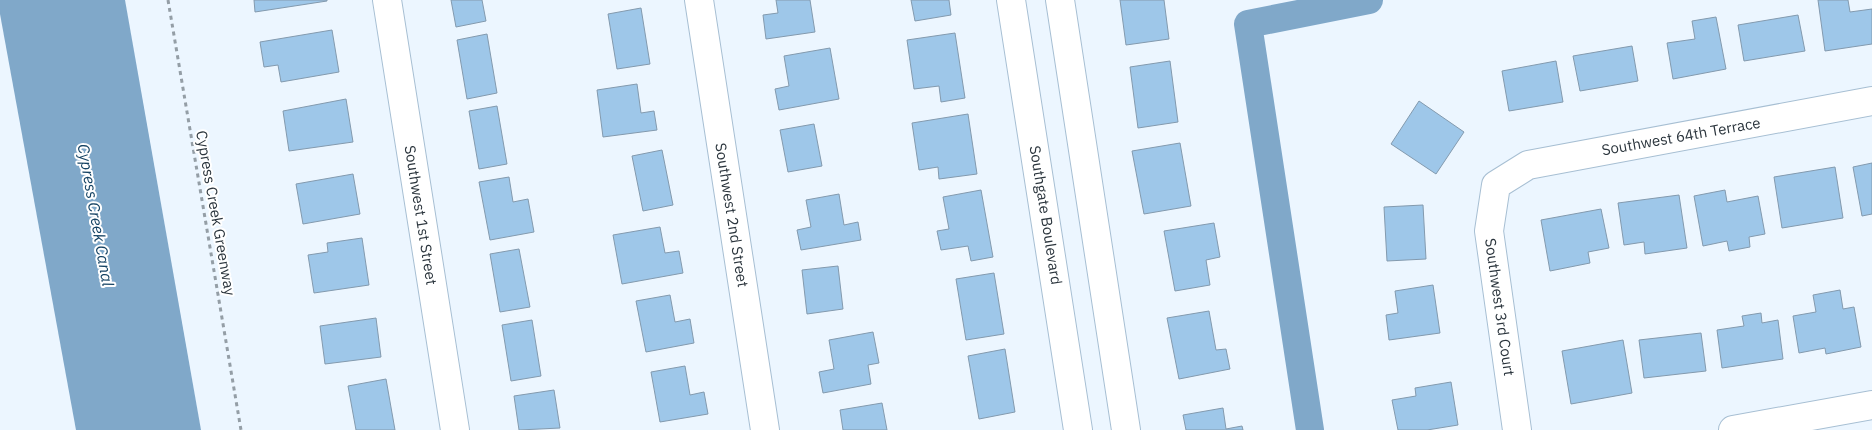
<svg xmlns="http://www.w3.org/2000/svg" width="1872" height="430" font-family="'IBM Plex Sans',sans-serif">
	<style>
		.water { fill: #80a8c9 }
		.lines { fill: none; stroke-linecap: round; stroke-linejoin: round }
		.canal { stroke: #80a8c9; stroke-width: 28 }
		.building { fill: #9ec7e9; stroke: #839aae }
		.minor-casing { stroke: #a7bfd3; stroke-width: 30 }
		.secondary-casing { stroke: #a7bfd3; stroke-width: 30 }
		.path { stroke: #949ea6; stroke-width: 3; stroke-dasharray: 4 4; stroke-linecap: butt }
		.minor { stroke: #fff; stroke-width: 28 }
		.secondary { stroke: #fff; stroke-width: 28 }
		.labels { text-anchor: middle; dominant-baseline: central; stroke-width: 4; stroke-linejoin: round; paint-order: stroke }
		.street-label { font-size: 15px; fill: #2b353d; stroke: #fff }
		.water-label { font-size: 16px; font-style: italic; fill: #144263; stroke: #fff }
	</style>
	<rect width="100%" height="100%" fill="#ecf6ff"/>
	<polygon class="water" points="0,0 125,0 201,430 76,430 0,14"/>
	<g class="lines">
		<polyline class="canal" points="1310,430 1248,24 1369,0"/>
	</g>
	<g class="building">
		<polygon points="254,0 327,0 327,1 255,12"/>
		<polygon points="451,0 482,0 486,21 456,27"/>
		<polygon points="776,0 810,0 815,32 766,39 763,15 778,13"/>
		<polygon points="911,0 949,0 951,15 915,21"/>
		<polygon points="1120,0 1164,0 1169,39 1126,45"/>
		<polygon points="1818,0 1848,0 1850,12 1872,9 1872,44 1825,51"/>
		<polygon points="641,8 650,64 617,69 608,14"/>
		<polygon points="1798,15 1805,51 1744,61 1738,25"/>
		<polygon points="1716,17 1726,69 1673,79 1667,43 1695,39 1692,21"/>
		<polygon points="332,30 339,72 281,82 278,65 264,67 260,42"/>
		<polygon points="955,33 965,98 941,102 939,86 914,89 907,40"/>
		<polygon points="487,34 497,93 467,99 457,40"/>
		<polygon points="1632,46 1638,81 1580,91 1573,56"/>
		<polygon points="830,48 839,99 779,110 775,89 789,86 784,56"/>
		<polygon points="1170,61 1178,122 1138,128 1130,67"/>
		<polygon points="1556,61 1563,102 1509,111 1502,71"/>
		<polygon points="637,84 641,113 654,111 657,130 603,137 597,90"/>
		<polygon points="346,99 353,142 289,151 283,111"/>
		<polygon points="1419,101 1464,132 1436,174 1391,144"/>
		<polygon points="497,106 507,164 479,169 469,111"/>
		<polygon points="968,114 977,174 939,179 938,167 919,170 912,123"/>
		<polygon points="814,124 822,166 788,172 780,130"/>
		<polygon points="1180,143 1191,206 1144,214 1132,151"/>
		<polygon points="662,150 673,205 643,211 632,156"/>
		<polygon points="1872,163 1872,214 1862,216 1853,167"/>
		<polygon points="1835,167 1843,218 1782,228 1774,177"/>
		<polygon points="353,174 360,214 303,224 296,184"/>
		<polygon points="509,177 513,202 528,199 534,232 490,240 479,182"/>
		<polygon points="981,190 993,257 971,261 968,246 941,250 937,231 949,229 943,197"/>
		<polygon points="1725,190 1727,202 1758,196 1765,234 1749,237 1750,247 1729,251 1727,241 1703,246 1694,196"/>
		<polygon points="839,194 844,225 858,222 861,240 801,250 797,230 811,227 806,200"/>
		<polygon points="1679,195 1687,248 1645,254 1644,242 1624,245 1618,203"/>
		<polygon points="1423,205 1426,259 1387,261 1384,207"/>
		<polygon points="1601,209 1609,248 1588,252 1590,263 1550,271 1541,220"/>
		<polygon points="1214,223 1220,257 1206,260 1210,285 1175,291 1164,231"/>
		<polygon points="660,227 665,253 679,251 683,273 622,284 613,235"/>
		<polygon points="362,238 369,285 314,293 308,255 328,252 327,243"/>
		<polygon points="519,249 530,307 500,312 490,254"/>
		<polygon points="838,266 843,309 807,314 802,270"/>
		<polygon points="994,273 1004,334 966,340 956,279"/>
		<polygon points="1433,285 1440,333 1389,340 1386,315 1398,313 1395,291"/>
		<polygon points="1840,290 1843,309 1854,307 1861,347 1826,354 1825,348 1799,353 1793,316 1816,312 1813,295"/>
		<polygon points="670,295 675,322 690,319 694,343 646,352 636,301"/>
		<polygon points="1209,311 1216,350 1226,349 1230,369 1179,379 1167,318"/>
		<polygon points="1761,313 1762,323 1778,320 1783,359 1722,368 1717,330 1744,326 1742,316"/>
		<polygon points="376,318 381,357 325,364 320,326"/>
		<polygon points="532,320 541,376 511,381 502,325"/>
		<polygon points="873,332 879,363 868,365 871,384 823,393 819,372 834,369 829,340"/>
		<polygon points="1701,333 1706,371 1644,378 1639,340"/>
		<polygon points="1623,340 1632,393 1571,404 1562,351"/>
		<polygon points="1005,349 1015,412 979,419 968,356"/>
		<polygon points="685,366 690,395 704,392 708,414 660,422 651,372"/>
		<polygon points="386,379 395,430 356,430 348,386"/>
		<polygon points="1451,382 1458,425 1427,430 1398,430 1392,400 1416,396 1415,388"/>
		<polygon points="554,390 560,428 519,430 514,396"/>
		<polygon points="882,403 887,430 843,430 840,410"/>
		<polygon points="1223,408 1226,429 1242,426 1243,430 1186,430 1183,415"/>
	</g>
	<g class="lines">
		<defs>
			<g id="minor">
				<polyline points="387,0 455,430"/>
				<polyline points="699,0 765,430"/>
				<polyline points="1517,430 1489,231 1496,185 1528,165 1872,101"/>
				<polyline points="1733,430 1872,405"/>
			</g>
			<g id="secondary">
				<polyline points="1011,0 1078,430"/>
				<polyline points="1060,0 1126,430"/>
			</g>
		</defs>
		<use href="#minor" class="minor-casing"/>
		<use href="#secondary" class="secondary-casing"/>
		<polyline class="path" points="168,0 241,430"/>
		<use href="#minor" class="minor"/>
		<use href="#secondary" class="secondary"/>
	</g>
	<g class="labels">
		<g class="street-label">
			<text transform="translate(1681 136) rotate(-10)">Southwest 64th Terrace</text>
			<text transform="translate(216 213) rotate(80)">Cypress Creek Greenway</text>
			<text transform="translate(421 215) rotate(81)">Southwest 1st Street</text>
			<text transform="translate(732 215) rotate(81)">Southwest 2nd Street</text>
			<text transform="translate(1046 215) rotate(81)">Southgate Boulevard</text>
			<text transform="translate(1500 307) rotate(82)">Southwest 3rd Court</text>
		</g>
		<g class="water-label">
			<text transform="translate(96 215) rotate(80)">Cypress Creek Canal</text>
		</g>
	</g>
</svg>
